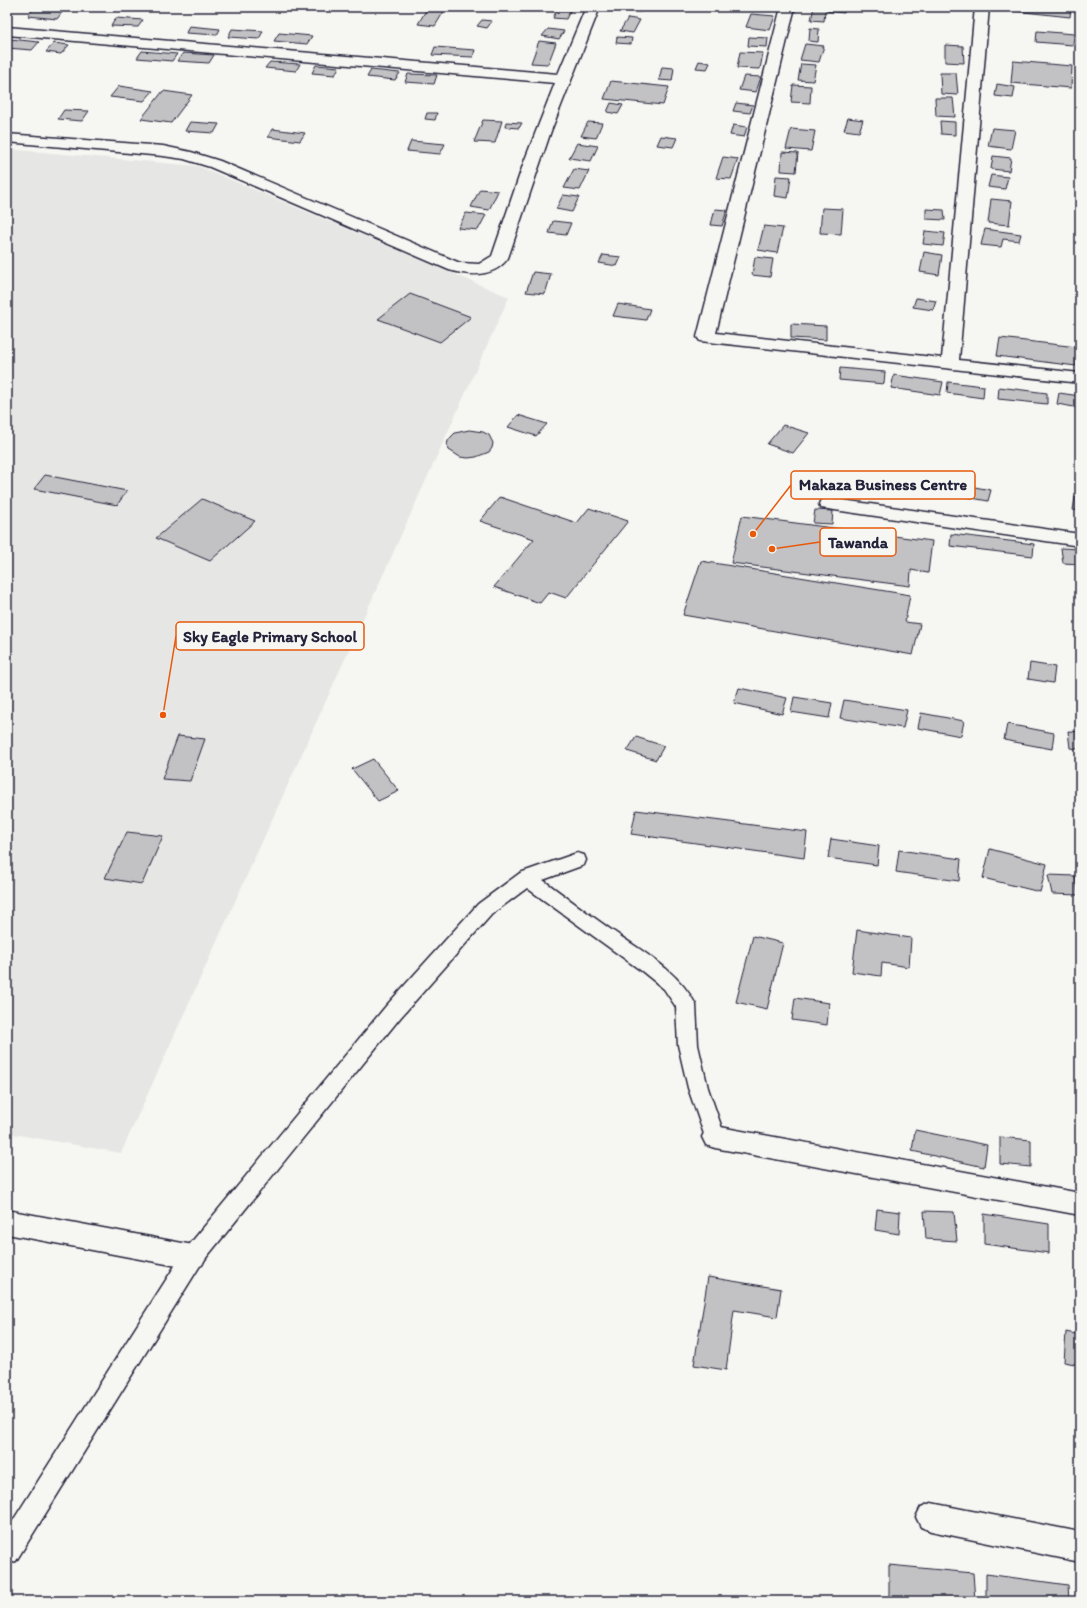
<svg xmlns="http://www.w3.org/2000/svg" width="1087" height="1608" font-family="Itim,sans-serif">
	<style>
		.built { fill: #e6e6e4 }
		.building { fill: #c2c2c4; stroke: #22223b }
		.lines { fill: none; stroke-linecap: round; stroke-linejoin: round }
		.service-casing { stroke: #22223b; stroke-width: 3 }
		.minor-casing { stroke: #22223b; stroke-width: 3 }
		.service { fill: #f6f6f2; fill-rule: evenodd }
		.minor { fill: #f6f6f2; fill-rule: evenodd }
		.leader { fill: none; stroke: #e8590c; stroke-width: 1.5 }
		.callout-dot { fill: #e8590c; stroke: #f6f6f2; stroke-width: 1.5 }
		.callout { fill: #f6f6f2; stroke: #e8590c; stroke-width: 1.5 }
		.callout-label { font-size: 16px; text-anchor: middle; font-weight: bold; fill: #22223b }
	</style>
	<rect width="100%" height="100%" fill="#f6f6f2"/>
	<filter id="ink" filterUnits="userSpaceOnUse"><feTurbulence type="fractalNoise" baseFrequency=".025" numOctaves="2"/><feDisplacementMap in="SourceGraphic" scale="8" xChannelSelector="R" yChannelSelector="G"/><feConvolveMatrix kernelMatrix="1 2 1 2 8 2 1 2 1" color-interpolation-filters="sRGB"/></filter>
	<g filter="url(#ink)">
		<polygon class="built" points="7,149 198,166 509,297 121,1153 7,1133"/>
		<g class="building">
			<polygon points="428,7 446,8 435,26 418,24"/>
			<polygon points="558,7 572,7 566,19 553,18"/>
			<polygon points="625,7 643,7 641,12 624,11"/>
			<polygon points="814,7 845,7 844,13 825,11 824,21 811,20"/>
			<polygon points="1007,7 1071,7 1070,17 1006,10"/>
			<polygon points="34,8 63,11 57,19 28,16"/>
			<polygon points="751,14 775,16 770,30 746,27"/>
			<polygon points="116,18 143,20 138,27 111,26"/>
			<polygon points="628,18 640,20 633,33 620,31"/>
			<polygon points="482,20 492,21 487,28 477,26"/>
			<polygon points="189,26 220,29 217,35 186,33"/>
			<polygon points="810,28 819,29 818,42 809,41"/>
			<polygon points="232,29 263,31 259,39 228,37"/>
			<polygon points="548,29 564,31 559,39 542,36"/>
			<polygon points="1037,31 1074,34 1073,45 1036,42"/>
			<polygon points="279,33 312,36 307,44 274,41"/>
			<polygon points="617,37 632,38 631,44 616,43"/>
			<polygon points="749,37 768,38 767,47 748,46"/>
			<polygon points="10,39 39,42 32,50 7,48 7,43"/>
			<polygon points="539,41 556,43 548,64 531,63"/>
			<polygon points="54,43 69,45 61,54 46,52"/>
			<polygon points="805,44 824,46 819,62 800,60"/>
			<polygon points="945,45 963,46 964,63 945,62"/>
			<polygon points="435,47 475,50 473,57 432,55"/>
			<polygon points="142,51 177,54 172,61 137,58"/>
			<polygon points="740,52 763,53 760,69 737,68"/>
			<polygon points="183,53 214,55 209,63 177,61"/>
			<polygon points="699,61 710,63 707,69 696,68"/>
			<polygon points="1013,61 1072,66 1071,88 1011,83"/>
			<polygon points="270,62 300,64 296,71 265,68"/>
			<polygon points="801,64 816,65 813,81 798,80"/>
			<polygon points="316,65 339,67 335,75 312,73"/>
			<polygon points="662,67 674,68 672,81 659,80"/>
			<polygon points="371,70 400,73 395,80 367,77"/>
			<polygon points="940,73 956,73 958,95 941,94"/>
			<polygon points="408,74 437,75 434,84 405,82"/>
			<polygon points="744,76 761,77 756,92 739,90"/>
			<polygon points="611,81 669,87 663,105 604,99"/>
			<polygon points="997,84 1015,87 1013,98 995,96"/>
			<polygon points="793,85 811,86 810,103 791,102"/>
			<polygon points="119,86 153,91 144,101 110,97"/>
			<polygon points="163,91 192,95 171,123 141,119"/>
			<polygon points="935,98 953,98 955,117 936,116"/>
			<polygon points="611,103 623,105 618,114 607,112"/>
			<polygon points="736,103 753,105 750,113 733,111"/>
			<polygon points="64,110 89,111 82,121 58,119"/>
			<polygon points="427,113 437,113 435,120 425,119"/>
			<polygon points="848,118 863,120 859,132 844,130"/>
			<polygon points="483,120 502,121 495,143 474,142"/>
			<polygon points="940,121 955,122 955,135 941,134"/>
			<polygon points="190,122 219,124 214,133 185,131"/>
			<polygon points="506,122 522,123 519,128 505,127"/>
			<polygon points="588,122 602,123 596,138 581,136"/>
			<polygon points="733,125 747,127 744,137 730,135"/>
			<polygon points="992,128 1015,130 1011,149 988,146"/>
			<polygon points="272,129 305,133 300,141 268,137"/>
			<polygon points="791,129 815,131 811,151 786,149"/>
			<polygon points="661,136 677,138 673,147 657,145"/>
			<polygon points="411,141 445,144 440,154 407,151"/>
			<polygon points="577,143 598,146 591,161 569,158"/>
			<polygon points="782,152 798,153 796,172 781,171"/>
			<polygon points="993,156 1011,158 1009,171 991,169"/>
			<polygon points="723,157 738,159 731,179 716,178"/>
			<polygon points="574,169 589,171 580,190 564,188"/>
			<polygon points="991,175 1008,177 1005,189 988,187"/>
			<polygon points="776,176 791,177 788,198 774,196"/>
			<polygon points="480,189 498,191 489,210 471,207"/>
			<polygon points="563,195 579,197 572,212 556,209"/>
			<polygon points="991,199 1012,201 1009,225 988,223"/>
			<polygon points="822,208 843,209 841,234 820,233"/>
			<polygon points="715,209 727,210 722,226 711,225"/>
			<polygon points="926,209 944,210 945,220 926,219"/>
			<polygon points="466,213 486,215 478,230 458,228"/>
			<polygon points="553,221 571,223 566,235 549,233"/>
			<polygon points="764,226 783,228 777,253 758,250"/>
			<polygon points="985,229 1021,234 1019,241 1003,239 1001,247 981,245"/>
			<polygon points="925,231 945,233 943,246 923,244"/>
			<polygon points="924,252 942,255 939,275 920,272"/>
			<polygon points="603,255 621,257 617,266 599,263"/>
			<polygon points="755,257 773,259 770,277 752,275"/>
			<polygon points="533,272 551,274 545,294 526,292"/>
			<polygon points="410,294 471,317 440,342 378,319"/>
			<polygon points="916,298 936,301 933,310 913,307"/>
			<polygon points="618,304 650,309 646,320 613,316"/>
			<polygon points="791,324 826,326 826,340 791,338"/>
			<polygon points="1000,338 1077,347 1076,366 997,356"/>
			<polygon points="840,368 885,372 884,384 839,380"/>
			<polygon points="894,375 943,382 940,395 891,388"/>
			<polygon points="948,382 984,386 983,398 947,393"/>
			<polygon points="999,387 1047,393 1047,404 998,399"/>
			<polygon points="1059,393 1080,396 1080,408 1057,404"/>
			<polygon points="518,415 547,424 536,436 508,427"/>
			<polygon points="783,425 809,433 793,453 767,444"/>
			<polygon points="469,430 483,432 489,435 493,443 492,448 489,452 476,457 468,458 460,457 449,450 447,445 448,441 451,437 455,433"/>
			<polygon points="45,475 127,491 117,505 34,489"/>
			<polygon points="958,484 991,490 988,501 956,495"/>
			<polygon points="500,497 577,523 589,508 628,521 566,598 549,592 540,603 494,587 534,539 480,521"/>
			<polygon points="1075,497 1080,497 1080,511 1073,510"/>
			<polygon points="202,499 255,521 210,561 156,538"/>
			<polygon points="815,510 833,511 832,524 813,523"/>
			<polygon points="742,516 932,541 928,573 911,570 910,586 731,563"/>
			<polygon points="951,534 1034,544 1033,556 950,546"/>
			<polygon points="1061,548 1080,549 1080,564 1063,563"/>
			<polygon points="701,561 910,595 905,622 920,624 913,655 683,615"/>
			<polygon points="1030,663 1055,667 1053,683 1028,679"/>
			<polygon points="739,688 787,698 782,714 734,703"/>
			<polygon points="794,697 832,703 829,718 791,712"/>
			<polygon points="844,700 907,710 903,728 840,718"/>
			<polygon points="921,713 964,721 961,736 918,728"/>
			<polygon points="1007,724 1054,733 1052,749 1004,740"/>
			<polygon points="1068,731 1080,732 1080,749 1070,748"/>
			<polygon points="178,736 205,739 190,781 162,779"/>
			<polygon points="636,737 664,746 656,760 627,751"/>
			<polygon points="373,759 399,791 378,801 352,769"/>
			<polygon points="636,810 807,832 804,858 631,834"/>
			<polygon points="127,832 163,836 142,884 105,878"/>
			<polygon points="831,839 879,846 877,865 828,858"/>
			<polygon points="990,849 1047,864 1040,892 983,878"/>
			<polygon points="899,850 961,859 959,881 896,872"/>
			<polygon points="1048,875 1075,876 1079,895 1052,894"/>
			<polygon points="857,930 911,938 909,967 882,963 881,976 852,972"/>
			<polygon points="753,936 783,943 767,1009 736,1002"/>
			<polygon points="795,998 829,1003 827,1025 792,1020"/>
			<polygon points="915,1130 987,1145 984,1167 912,1151"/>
			<polygon points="1000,1137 1031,1140 1031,1167 1000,1164"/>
			<polygon points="877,1209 900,1212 899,1234 875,1230"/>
			<polygon points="924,1211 954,1212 957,1241 926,1239"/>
			<polygon points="984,1214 1049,1224 1049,1253 984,1244"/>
			<polygon points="708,1277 781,1289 777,1317 734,1310 726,1370 694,1365"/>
			<polygon points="1066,1332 1080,1335 1080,1365 1064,1362"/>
			<polygon points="889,1565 973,1573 975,1601 889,1601"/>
			<polygon points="986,1574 1068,1585 1069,1601 986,1601"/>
		</g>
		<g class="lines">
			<defs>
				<path id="service" d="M577 853 584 855 586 860 584 865 543 880C565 896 587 913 610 929 641 951 678 970 696 1005L698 1045 708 1088 725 1137 722 1143 715 1146 708 1143 705 1137 688 1088 678 1045 676 1007 664 989 643 972 527 888 492 914 400 1018 201 1264 16 1561 7 1564V1530L185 1250 386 1006 478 904 520 873Z"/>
				<g id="minor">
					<path d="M586 7H600L551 131 508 258C494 278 470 276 449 270L210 167 184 159 163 156 7 142V134L163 146 191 152 220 161 460 263 479 264 492 256 524 162 555 83 7 35V27L558 74Z"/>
					<polygon points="781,7 795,7 716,333 942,358 975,7 989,7 959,360 1080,373 1080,383 700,341 697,337"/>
					<polygon points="828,498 1080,534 1080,546 821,508 819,504 821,500"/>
					<polygon points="715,1126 1080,1193 1080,1215 715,1148 706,1145 702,1137 706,1129"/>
					<polygon points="7,1210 193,1245 202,1249 206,1257 202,1265 193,1269 7,1234"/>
					<polygon points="931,1503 1080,1532 1080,1562 931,1531 921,1527 916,1517 921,1507"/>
				</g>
			</defs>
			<use href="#service" class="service-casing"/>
			<use href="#minor" class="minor-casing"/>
			<use href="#service" class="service"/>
			<use href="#minor" class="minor"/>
		</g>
	</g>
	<path class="leader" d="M753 534L791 485M772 549L820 542M163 715L176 636"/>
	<g class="callout-dot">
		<circle cx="753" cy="534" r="4"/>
		<circle cx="772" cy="549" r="4"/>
		<circle cx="163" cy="715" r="4"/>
	</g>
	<g class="callout">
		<rect x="791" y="471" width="184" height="28" rx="4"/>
		<rect x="820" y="528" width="76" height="28" rx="4"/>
		<rect x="176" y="622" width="188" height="28" rx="4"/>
	</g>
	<g class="callout-label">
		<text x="883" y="490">Makaza Business Centre</text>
		<text x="858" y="548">Tawanda</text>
		<text x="270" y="642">Sky Eagle Primary School</text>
	</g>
	<rect width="1087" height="1608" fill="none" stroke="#f6f6f2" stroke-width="24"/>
	<rect x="12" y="12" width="1063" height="1584" fill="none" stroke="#22223b" stroke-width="1.5" filter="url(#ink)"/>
</svg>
